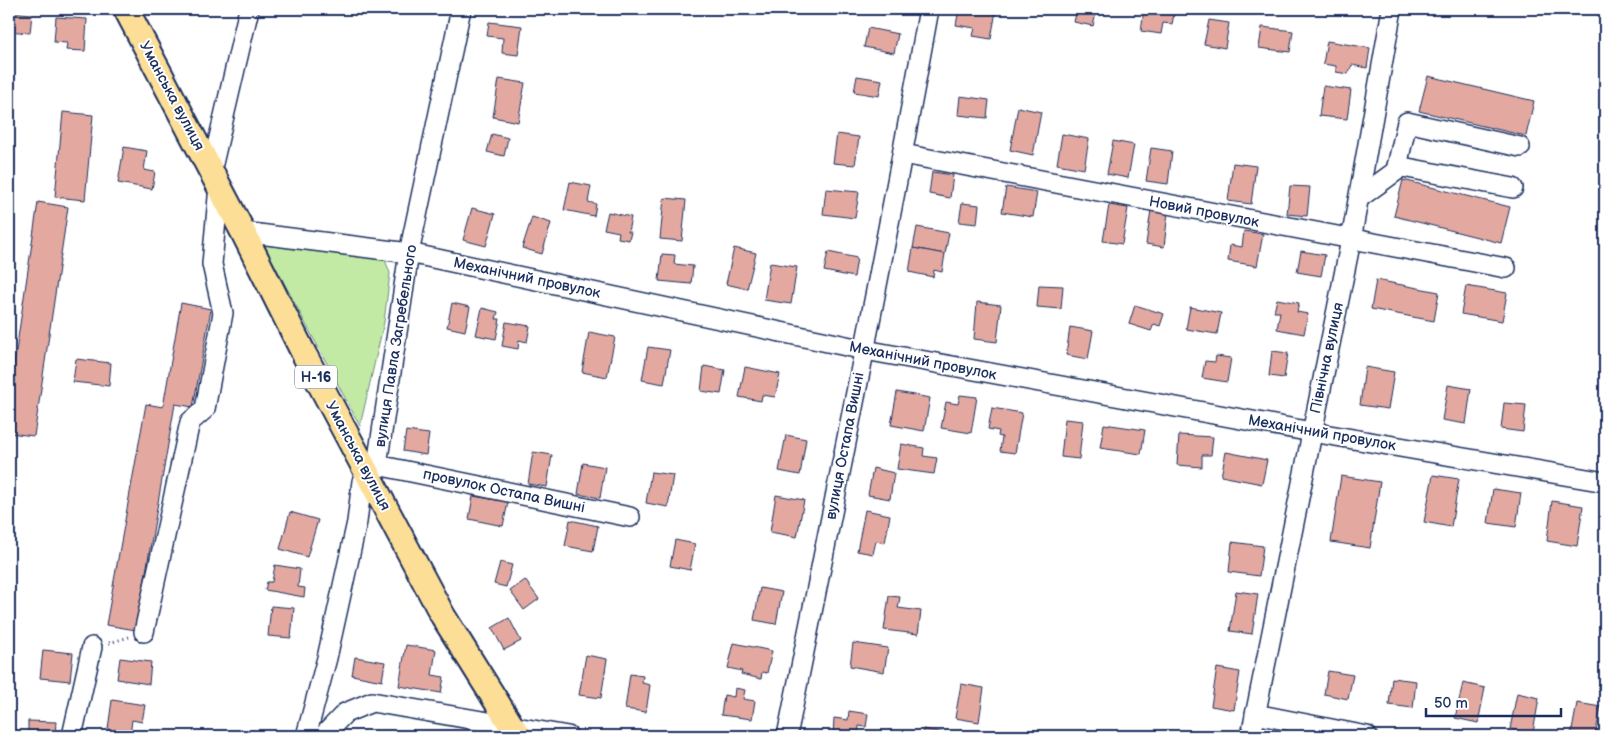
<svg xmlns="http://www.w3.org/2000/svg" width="1614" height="745" font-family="'Balsamiq Sans',sans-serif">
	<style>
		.green { fill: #c3eaa5; stroke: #6f8c82 }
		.building { fill: #e3a9a0; stroke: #1b2f5e }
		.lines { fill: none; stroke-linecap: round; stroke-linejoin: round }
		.minor-casing { stroke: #1b2f5e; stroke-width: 22 }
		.major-casing { stroke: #1b2f5e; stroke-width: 28 }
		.path { stroke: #1b2f5e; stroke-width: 3; stroke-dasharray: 1 4; stroke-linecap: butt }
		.minor { stroke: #fff; stroke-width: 19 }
		.major { stroke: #fcde96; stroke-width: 24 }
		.labels { text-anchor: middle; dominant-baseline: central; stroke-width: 4; stroke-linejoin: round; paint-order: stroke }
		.shield { fill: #fff; stroke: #5f6d8e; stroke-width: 1 }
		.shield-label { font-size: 14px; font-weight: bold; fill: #1b2f5e }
		.street-label { font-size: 15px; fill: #1b2f5e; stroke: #fff }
	</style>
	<rect width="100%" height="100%" fill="#fff"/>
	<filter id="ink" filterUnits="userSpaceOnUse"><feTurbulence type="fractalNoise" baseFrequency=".02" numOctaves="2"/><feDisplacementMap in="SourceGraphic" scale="10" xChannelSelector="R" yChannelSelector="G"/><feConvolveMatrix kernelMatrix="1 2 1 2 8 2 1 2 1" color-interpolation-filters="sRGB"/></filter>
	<g filter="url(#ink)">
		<polygon class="green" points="264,245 385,260 390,273 384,322 360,426"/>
		<g class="building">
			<polygon points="959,9 984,9 996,11 991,39 973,36 975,28 956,25"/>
			<polygon points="1077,9 1097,9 1093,26 1074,22"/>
			<polygon points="1144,9 1175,9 1172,24 1163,23 1161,34 1141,31"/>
			<polygon points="9,12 32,14 30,33 9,31"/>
			<polygon points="56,17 87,19 85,51 66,50 67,43 54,42"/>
			<polygon points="1209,20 1229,23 1225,48 1204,44"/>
			<polygon points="489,22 522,26 518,55 502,53 503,38 487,36"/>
			<polygon points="1262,27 1293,31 1290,52 1259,48"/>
			<polygon points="868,28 898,34 894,53 864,47"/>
			<polygon points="1327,41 1370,48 1367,68 1352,65 1348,74 1336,72 1336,66 1323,64"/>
			<polygon points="857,76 882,80 879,96 854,92"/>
			<polygon points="1428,76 1534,101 1526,136 1419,111"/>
			<polygon points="499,79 525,83 518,122 493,117"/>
			<polygon points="1323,86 1351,90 1347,119 1319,116"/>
			<polygon points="960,96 989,100 987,118 958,115"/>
			<polygon points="1018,107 1041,112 1033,155 1010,150"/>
			<polygon points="63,112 93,115 85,200 55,197"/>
			<polygon points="492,134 508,138 504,156 487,152"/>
			<polygon points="837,134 859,137 855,165 833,163"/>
			<polygon points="1062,134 1089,139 1084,169 1057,164"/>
			<polygon points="1113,141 1134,145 1128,178 1107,174"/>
			<polygon points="124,147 147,151 144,170 155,172 152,189 118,183"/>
			<polygon points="1151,148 1172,151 1168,184 1146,181"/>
			<polygon points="1233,163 1256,166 1251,204 1228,201"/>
			<polygon points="932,172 953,175 950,198 929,194"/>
			<polygon points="1403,180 1510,207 1501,243 1394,216"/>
			<polygon points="570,182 591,186 588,202 596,204 594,216 564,210"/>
			<polygon points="1290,186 1310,187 1307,216 1287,214"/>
			<polygon points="1006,187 1037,192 1033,217 1002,212"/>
			<polygon points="826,189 859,192 855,218 823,214"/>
			<polygon points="664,198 686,200 682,241 660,239"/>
			<polygon points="38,202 68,207 34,436 9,433 9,399"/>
			<polygon points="962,203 979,205 977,224 959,222"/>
			<polygon points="1109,205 1128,208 1122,244 1103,241"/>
			<polygon points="472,208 495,214 486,246 463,240"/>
			<polygon points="1151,210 1168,212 1164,247 1146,244"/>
			<polygon points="608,212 631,217 628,232 631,232 629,240 618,238 619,232 604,229"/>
			<polygon points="532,217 551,223 542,254 522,248"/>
			<polygon points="917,227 949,233 945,254 913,248"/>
			<polygon points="1244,231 1263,234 1257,266 1228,261 1230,245 1242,247"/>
			<polygon points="734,248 756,253 747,289 726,284"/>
			<polygon points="913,248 945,254 942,272 934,270 933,277 909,272"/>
			<polygon points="1301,251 1325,255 1321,276 1297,272"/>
			<polygon points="828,252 857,258 854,277 824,271"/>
			<polygon points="662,254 675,255 674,264 693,266 691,284 659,281"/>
			<polygon points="770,263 797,267 791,304 764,300"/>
			<polygon points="1376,280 1439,292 1434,321 1371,309"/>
			<polygon points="1039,285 1063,286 1061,309 1037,307"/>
			<polygon points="1466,286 1507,293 1502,321 1461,314"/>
			<polygon points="1277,299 1299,303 1297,312 1308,314 1304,334 1277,329 1280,312 1274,312"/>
			<polygon points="977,302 1001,305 997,342 974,339"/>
			<polygon points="181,303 211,309 193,407 175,404 136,630 106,625 146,404 163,407"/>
			<polygon points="452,303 470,307 465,331 447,327"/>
			<polygon points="1135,305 1164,314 1160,326 1154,324 1151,331 1129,324"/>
			<polygon points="1190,307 1221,313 1217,334 1186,329"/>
			<polygon points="482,308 498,312 496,319 500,319 496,339 476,335"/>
			<polygon points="506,322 530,326 527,342 519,340 518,349 502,346"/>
			<polygon points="1070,327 1093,331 1088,359 1066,355"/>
			<polygon points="589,332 615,337 607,377 582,372"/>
			<polygon points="648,347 670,350 664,384 642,380"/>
			<polygon points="1272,351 1288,353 1284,378 1269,376"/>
			<polygon points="1216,356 1231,358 1227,382 1202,378 1205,361 1215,362"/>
			<polygon points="76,359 111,363 109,386 73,382"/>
			<polygon points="704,366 725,370 721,394 701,391"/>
			<polygon points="745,367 780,374 775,397 762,395 761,401 739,397"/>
			<polygon points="1365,367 1394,372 1388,409 1360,405"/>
			<polygon points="1448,385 1471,389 1466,424 1442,420"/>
			<polygon points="897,392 930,398 924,431 891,425"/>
			<polygon points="960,395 977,397 971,433 941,428 946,402 958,404"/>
			<polygon points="1504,403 1526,405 1523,432 1501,429"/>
			<polygon points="992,408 1022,413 1015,453 1000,451 1002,437 998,436 999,431 988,429"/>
			<polygon points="1065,419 1083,421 1079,459 1061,457"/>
			<polygon points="1104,424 1145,430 1141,454 1100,448"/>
			<polygon points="406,431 429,434 426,455 403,451"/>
			<polygon points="786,435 806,439 800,475 779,471"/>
			<polygon points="1179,435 1213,437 1211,455 1202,455 1202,467 1177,465"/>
			<polygon points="901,444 924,448 923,456 937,458 934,474 897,469"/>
			<polygon points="533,452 552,455 547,487 528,484"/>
			<polygon points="1226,452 1267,460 1262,484 1221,476"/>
			<polygon points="583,463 605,467 600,498 578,494"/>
			<polygon points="873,468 894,473 890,499 868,495"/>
			<polygon points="651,472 673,475 668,507 646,503"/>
			<polygon points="1433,475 1459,479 1451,527 1424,522"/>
			<polygon points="1341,476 1380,482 1370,548 1331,542"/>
			<polygon points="1493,489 1521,493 1516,527 1488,523"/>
			<polygon points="776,495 804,500 797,537 770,532"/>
			<polygon points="473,496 508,502 503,526 469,519"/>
			<polygon points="1552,501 1583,506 1577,546 1547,541"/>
			<polygon points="865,510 890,515 885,543 876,541 873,554 857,551"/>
			<polygon points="290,512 318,520 307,557 280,549"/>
			<polygon points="570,520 598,526 593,551 565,546"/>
			<polygon points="675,540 695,544 690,570 670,566"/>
			<polygon points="1232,542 1263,546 1259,576 1229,572"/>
			<polygon points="500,562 512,565 506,587 494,584"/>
			<polygon points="275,565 300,569 298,587 305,588 304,597 265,590 267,582 272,582"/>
			<polygon points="525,580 539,599 524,610 510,591"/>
			<polygon points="760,588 782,592 776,624 754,620"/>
			<polygon points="1236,591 1258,594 1252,634 1230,631"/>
			<polygon points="889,596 900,597 898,608 921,611 918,634 884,630"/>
			<polygon points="271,606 294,608 291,638 268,636"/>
			<polygon points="509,618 521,641 504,650 492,628"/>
			<polygon points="734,643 772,651 767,673 762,672 761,679 741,674 742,671 728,668"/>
			<polygon points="853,643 888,648 884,672 850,666"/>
			<polygon points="406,645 436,650 432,675 444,677 441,693 399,686"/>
			<polygon points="43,650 73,653 70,681 40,678"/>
			<polygon points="586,655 607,659 601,698 579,695"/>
			<polygon points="355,657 385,662 382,681 352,675"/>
			<polygon points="120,658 151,662 149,684 117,679"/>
			<polygon points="1217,668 1240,672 1234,710 1211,706"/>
			<polygon points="1328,671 1353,675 1348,699 1324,694"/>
			<polygon points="630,674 643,676 642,683 650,685 646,712 625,709"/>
			<polygon points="1392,678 1416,681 1413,708 1389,705"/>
			<polygon points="1463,683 1485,688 1478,723 1455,718"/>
			<polygon points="961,684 984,688 979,722 955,718"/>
			<polygon points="735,688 745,690 743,699 755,701 752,719 721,715 724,695 734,697"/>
			<polygon points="1517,693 1539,698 1533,733 1510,729"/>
			<polygon points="112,700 145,705 142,722 132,720 130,736 107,736"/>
			<polygon points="1577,703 1601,707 1595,736 1571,736"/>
			<polygon points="849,711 868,714 866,727 859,726 858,736 833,736 834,718 848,720"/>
			<polygon points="28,721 56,722 55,736 28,736"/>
			<polygon points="923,729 950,734 950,736 922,736"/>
			<polygon points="248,731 268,733 267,736 248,736"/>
		</g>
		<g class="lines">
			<defs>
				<g id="minor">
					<polyline points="903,154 1506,268"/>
					<polyline points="1397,166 1513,188"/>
					<polyline points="211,172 249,9"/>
					<polyline points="1359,198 1396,171 1407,122 1520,147"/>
					<polyline points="243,232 409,253 865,350 1312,432 1605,482"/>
					<polyline points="377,465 630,517"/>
					<polyline points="144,632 190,422 205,409 223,313 212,264 219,186"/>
					<polyline points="1255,714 1367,736"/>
					<polyline points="72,736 92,647"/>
					<polyline points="306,736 327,658 357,522 362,481 377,465 409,253 461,9"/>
					<polyline points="323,736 345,713 372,702 568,736"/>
					<path d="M787 736C836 494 885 252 929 9"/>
					<polyline points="1251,736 1351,240 1392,9"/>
				</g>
				<polyline id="major" points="126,9 243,232 305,356 443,616 511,725 520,736"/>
			</defs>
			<use href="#minor" class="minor-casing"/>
			<use href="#major" class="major-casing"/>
			<polyline class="path" points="109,643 129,637"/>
			<use href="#minor" class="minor"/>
			<use href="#major" class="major"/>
		</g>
	</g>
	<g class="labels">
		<rect class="shield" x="295" y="365.5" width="42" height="23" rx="4"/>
		<g class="shield-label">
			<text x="316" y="377">Н-16</text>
		</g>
		<g class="street-label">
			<text transform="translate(172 96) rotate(62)">Уманська вулиця</text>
			<text transform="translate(1204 212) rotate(11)">Новий провулок</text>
			<text transform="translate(527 278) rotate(12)">Механічний провулок</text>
			<text transform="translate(396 346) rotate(-81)">вулиця Павла Загребельного</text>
			<text transform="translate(1327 358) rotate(-78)">Північна вулиця</text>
			<text transform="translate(923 361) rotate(11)">Механічний провулок</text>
			<text transform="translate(1322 433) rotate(10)">Механічний провулок</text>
			<text transform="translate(845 446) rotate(-79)">вулиця Остапа Вишні</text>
			<text transform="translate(358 456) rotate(62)">Уманська вулиця</text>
			<text transform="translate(504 491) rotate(12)">провулок Остапа Вишні</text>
		</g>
	</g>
	<rect width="1614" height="745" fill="none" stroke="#fff" stroke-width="30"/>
	<rect x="15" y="15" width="1584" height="715" fill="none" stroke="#1b2f5e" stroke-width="2" filter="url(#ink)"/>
	<path d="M1426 708v8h135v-8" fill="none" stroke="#1b2f5e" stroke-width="2.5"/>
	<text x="1434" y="708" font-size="15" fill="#1b2f5e" stroke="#ffffff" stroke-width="4" paint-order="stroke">50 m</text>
</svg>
